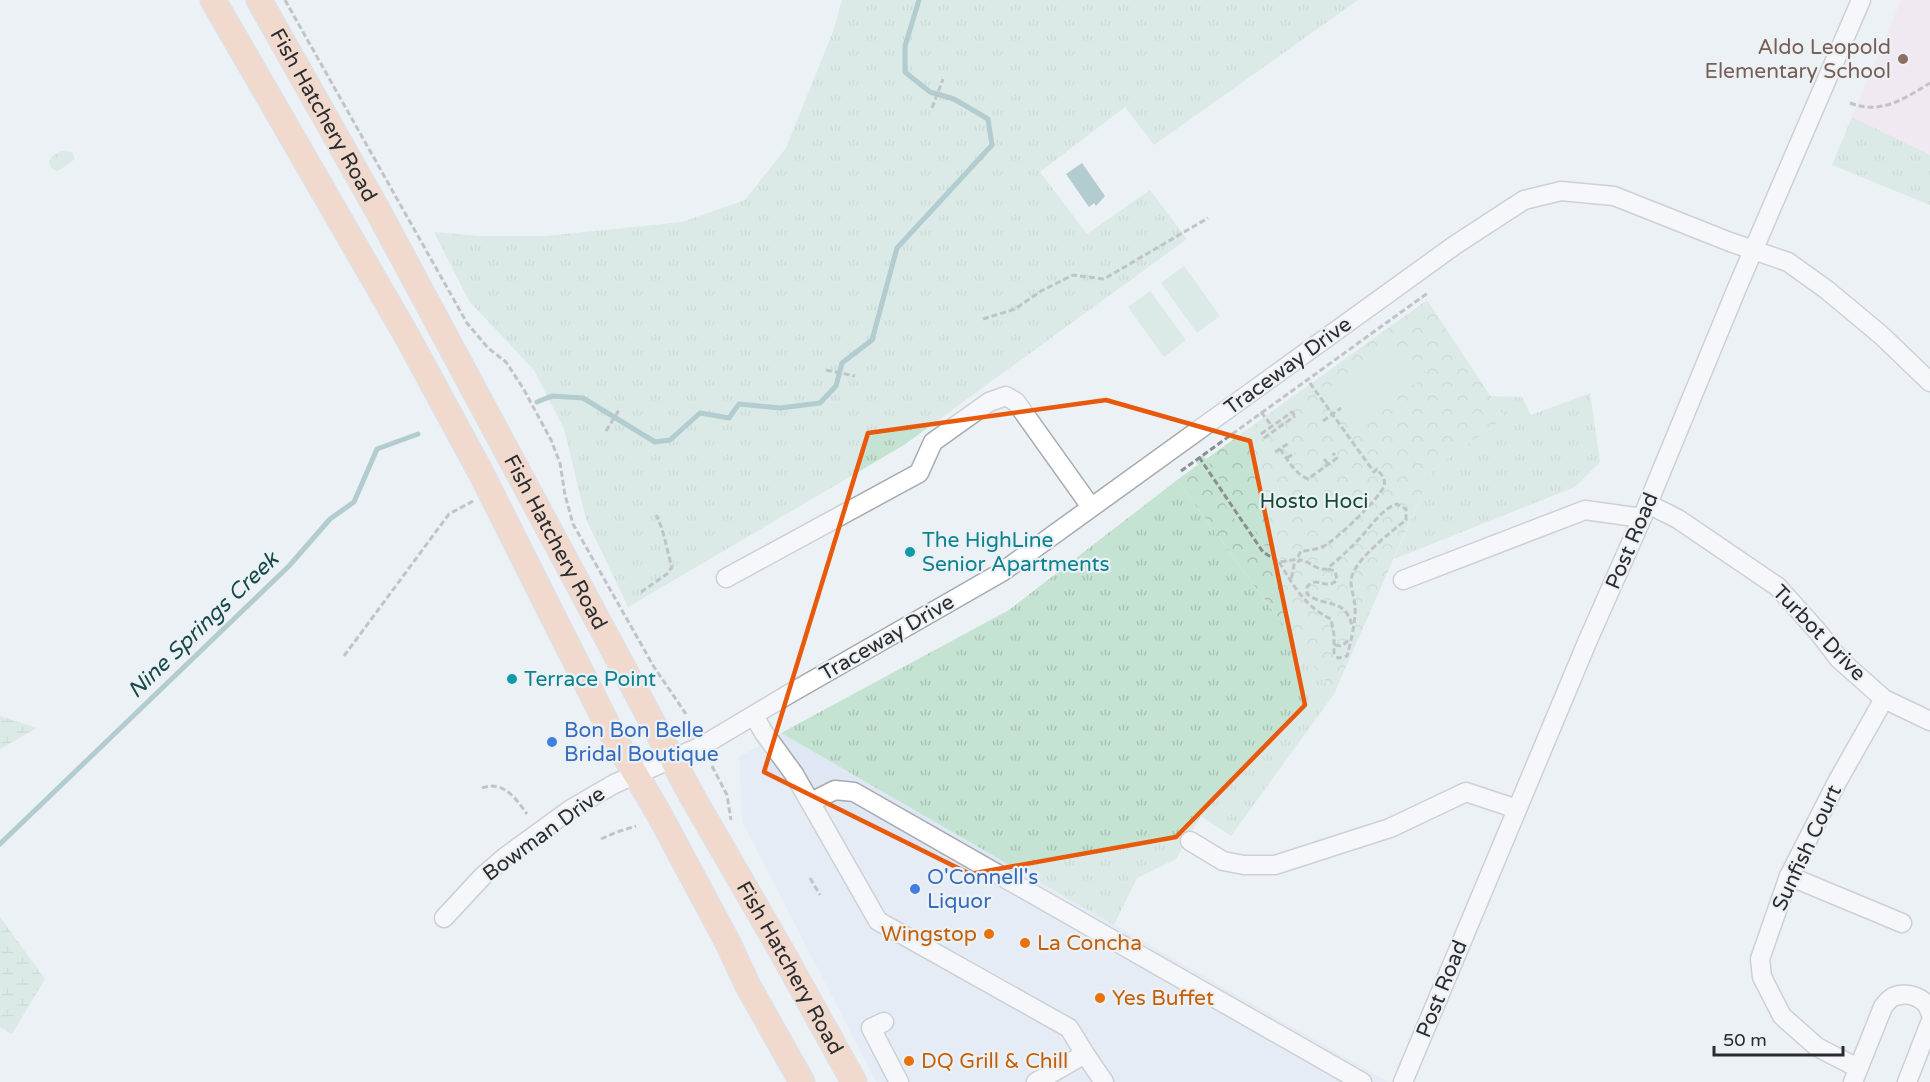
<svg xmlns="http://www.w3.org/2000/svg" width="1930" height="1082" font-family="'Varela Round',sans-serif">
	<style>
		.built { fill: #dee7f3 }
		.education { fill: #f6dfea }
		.grass { fill: url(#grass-tufts) }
		.wetland { fill: url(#wetland-marsh) }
		.park { fill: url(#park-crowns) }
		.pitch { fill: #c5e3d2 }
		.water { fill: #6aa1a2 }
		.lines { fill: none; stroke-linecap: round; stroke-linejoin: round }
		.stream { stroke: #6aa1a2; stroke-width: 5 }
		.minor-casing { stroke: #a6aaaf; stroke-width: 21 }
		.major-casing { stroke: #cccccd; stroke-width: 27 }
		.path { stroke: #8b8e92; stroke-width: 3; stroke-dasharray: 6 3; stroke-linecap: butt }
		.minor { stroke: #fff; stroke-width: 18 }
		.major { stroke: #f7bf9b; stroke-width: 24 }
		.marked { fill: none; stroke: #e8590c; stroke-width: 4.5; stroke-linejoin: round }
		.education-dot { fill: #8d6e63; stroke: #ecf1f6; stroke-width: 2 }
		.culture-dot { fill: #0f9aa8; stroke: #ecf1f6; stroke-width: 2 }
		.shop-dot { fill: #3f7fe0; stroke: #ecf1f6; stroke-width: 2 }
		.food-dot { fill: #e8710a; stroke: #ecf1f6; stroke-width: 2 }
		.labels { text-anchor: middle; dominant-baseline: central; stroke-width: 4.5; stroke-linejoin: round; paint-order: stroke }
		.education-label { font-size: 21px; fill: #785e54; stroke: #ecf1f6; text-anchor: end }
		.street-label { font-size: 21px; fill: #2a2c2e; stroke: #ecf1f6 }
		.park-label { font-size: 21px; fill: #144b33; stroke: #ecf1f6 }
		.culture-label { font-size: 21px; fill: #0d838f; stroke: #ecf1f6; text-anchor: start }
		.shop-label { font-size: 21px; fill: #366cbe; stroke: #ecf1f6; text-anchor: start }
		.food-label { font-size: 21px; fill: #c56008; stroke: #ecf1f6; text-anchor: start }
		.water-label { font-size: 22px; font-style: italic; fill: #16494a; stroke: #ecf1f6 }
	</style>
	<defs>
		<pattern id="grass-tufts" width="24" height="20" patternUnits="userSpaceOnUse" patternTransform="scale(1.5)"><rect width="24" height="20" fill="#c5e3d2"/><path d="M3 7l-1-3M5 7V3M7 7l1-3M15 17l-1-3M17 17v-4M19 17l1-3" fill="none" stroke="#a9c3b5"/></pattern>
		<pattern id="wetland-marsh" width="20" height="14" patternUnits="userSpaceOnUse" patternTransform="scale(1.5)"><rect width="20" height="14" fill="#c5e3d2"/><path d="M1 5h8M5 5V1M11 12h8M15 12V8" fill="none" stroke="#a9c3b5"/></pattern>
		<pattern id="park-crowns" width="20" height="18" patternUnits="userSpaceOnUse" patternTransform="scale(1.5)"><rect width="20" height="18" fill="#c5e3d2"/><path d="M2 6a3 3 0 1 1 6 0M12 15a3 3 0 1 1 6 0" fill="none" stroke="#a9c3b5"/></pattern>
	</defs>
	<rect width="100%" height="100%" fill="#ecf1f6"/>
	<polygon class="built" points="781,733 1388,1082 876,1082 743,823 739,757"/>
	<polygon class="education" points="1901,0 1930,0 1930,205 1832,165"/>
	<g class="grass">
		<polygon points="842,0 1358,0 1154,145 1125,107 1040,172 1087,234 1150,190 1187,239 904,445 628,607 586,519 564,429 534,370 469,301 434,232 479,236 546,236 682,222 745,200 786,148 834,29"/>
		<polygon points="1852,117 1930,155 1930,205 1832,165"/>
		<polygon points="1590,393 1600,462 1575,487 1394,559 1433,469 1505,418 1490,396 1522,397 1531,415"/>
		<polygon points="1177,480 1334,694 1231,836 1201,816 1176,859 1137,878 1114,925 781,733 1009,610"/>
	</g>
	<g class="wetland">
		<polygon points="0,716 37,728 0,749"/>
		<polygon points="0,917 45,979 12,1034 0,1027"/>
	</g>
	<g class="park">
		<path d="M62 151 72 152 75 159 58 171C52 170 50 167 49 161L52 156Z"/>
		<polygon points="1427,300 1505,418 1433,469 1334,694 1177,480"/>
	</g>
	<g class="pitch">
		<polygon points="1184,266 1220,316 1197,333 1161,283"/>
		<polygon points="1150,291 1186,340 1164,357 1128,307"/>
		<polygon points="1392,342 1419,381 1355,427 1327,389"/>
		<polygon points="1203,455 1267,549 1282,553 1277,573 1266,565 1259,555 1195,460"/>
	</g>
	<polygon class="water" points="1082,163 1105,196 1096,206 1094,203 1089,207 1066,174"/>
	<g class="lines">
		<g class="stream">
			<polyline points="537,402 552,396 583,398 655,442 670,440 700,413 729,418 739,404 780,408 820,403 836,386 842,363 872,340 897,248 992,145 988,119 954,99 930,92 905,72 905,46 919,0"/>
			<polyline points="0,844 289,566 330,519 354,502 377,449 418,434"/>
		</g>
		<defs>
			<g id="minor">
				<polyline points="1648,504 1678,519 1778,587 1819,633 1839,659 1884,699 1930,721"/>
				<polyline points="726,578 919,473 933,442 989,402 1006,396 1016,402 1091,507"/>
				<polyline points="1403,580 1585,510 1642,518"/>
				<polyline points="754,716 764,733 794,774 878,921 1069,1028 1085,1054"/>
				<polyline points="811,802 835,790 854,792 1362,1082"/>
				<polyline points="1190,841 1223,861 1244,865 1275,865 1390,828 1466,792 1517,809"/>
				<polyline points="1789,876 1902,923"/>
				<polyline points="444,918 483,876 505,857 571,809 614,784 702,746 789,694 1002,572 1455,245 1524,200 1561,191 1614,196 1730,242 1788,262 1827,290 1881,335 1930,382"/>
				<polyline points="884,1022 871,1028 899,1082"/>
				<polyline points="1858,1068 1817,1047 1782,1016 1762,977 1760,959 1789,876 1837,782 1884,699"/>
				<polyline points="1036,1082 1085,1054 1104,1082"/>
				<polyline points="1403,1082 1588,640 1642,518 1737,288 1861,0"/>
				<path d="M1853 1082 1883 1007C1886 1003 1889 999 1893 997 1907 991 1926 997 1930 1012"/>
				<polyline points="1907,1082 1930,1023"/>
			</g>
			<g id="major">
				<polyline points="213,0 408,338 481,473 612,734 659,814 728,943 748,986 802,1082"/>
				<path id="s1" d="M259 0 378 211 692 796 782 952 854 1082"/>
			</g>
		</defs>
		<use href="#minor" class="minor-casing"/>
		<use href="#major" class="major-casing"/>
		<g class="path">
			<polyline points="285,0 467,323 488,348 506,362 523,388 551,440 560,463 565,495 573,524 654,667 686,714"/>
			<path d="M1850 103C1881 115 1904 99 1930 83"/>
			<polyline points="932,108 943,79"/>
			<polyline points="983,319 1015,309 1041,291 1073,275 1104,279 1208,218"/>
			<polyline points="826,370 855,376"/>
			<polyline points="1261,412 1272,426"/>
			<polyline points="1323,421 1341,408"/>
			<polyline points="606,431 619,410"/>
			<polyline points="1261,434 1292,412 1295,416"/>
			<polyline points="1264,438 1295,416"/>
			<path d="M1280 449C1288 460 1295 474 1308 479L1337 458 1333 453"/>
			<polyline points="1275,452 1289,443"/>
			<polyline points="1199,457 1263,552 1279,562 1299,559"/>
			<polyline points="1287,458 1295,453"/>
			<polyline points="1324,459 1328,464"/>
			<polyline points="1181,471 1429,292"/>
			<path d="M1298 557 1301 551C1309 551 1317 549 1324 546 1335 541 1381 497 1384 486 1386 479 1381 474 1377 469L1374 472 1307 379"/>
			<path d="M1279 562C1294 586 1304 606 1331 619L1334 635V653L1338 658 1347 656C1351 641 1356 621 1355 605 1354 597 1351 589 1351 582 1350 563 1392 531 1406 520V509L1397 504C1381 509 1370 528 1359 539 1349 550 1338 559 1327 569 1316 571 1310 561 1300 560L1294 565 1291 580"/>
			<path d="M1328 569 1335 571 1337 580C1326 592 1317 574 1307 587V594C1324 608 1346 597 1352 626"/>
			<path d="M641 592 667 574 672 567C666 549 665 532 656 515"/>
			<polyline points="1335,645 1341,646 1349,640"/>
			<polyline points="344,656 449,514 473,501"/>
			<polyline points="712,766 727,795 731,820"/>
			<path d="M482 788C504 780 516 799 527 814"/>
			<polyline points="601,839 617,832 636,826"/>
			<polyline points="810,878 820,895"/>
		</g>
		<use href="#minor" class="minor"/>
		<use href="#major" class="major"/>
	</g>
	<path d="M0 0H1930V1082H0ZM1106 400 1250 441 1305 705 1176 837 970 874 764 772 868 433Z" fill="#ecf1f6" fill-opacity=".55" fill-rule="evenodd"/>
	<path class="marked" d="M1106 400 1250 441 1305 705 1176 837 970 874 764 772 868 433Z"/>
	<circle class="education-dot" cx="1903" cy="59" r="6"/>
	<g class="culture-dot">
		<circle cx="910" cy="552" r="6"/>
		<circle cx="512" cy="679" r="6"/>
	</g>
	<g class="shop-dot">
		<circle cx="552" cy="742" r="6"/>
		<circle cx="915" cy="889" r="6"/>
	</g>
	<g class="food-dot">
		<circle cx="989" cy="934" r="6"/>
		<circle cx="1025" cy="943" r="6"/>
		<circle cx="1100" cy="998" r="6"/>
		<circle cx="909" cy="1061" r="6"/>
	</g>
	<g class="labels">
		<g class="education-label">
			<text x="1891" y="47">Aldo Leopold<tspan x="1891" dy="24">Elementary School</tspan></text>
		</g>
		<g class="street-label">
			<text stroke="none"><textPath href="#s1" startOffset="132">Fish Hatchery Road</textPath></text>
			<text transform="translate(1288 366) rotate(-36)">Traceway Drive</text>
			<text transform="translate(1632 541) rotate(-67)">Post Road</text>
			<text stroke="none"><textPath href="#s1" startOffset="618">Fish Hatchery Road</textPath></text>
			<text transform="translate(1819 633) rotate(46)">Turbot Drive</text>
			<text transform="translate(887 638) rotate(-30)">Traceway Drive</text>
			<text transform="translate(544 834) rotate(-36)">Bowman Drive</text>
			<text transform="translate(1807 848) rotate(-65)">Sunfish Court</text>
			<text stroke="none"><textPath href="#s1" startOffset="1104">Fish Hatchery Road</textPath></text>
			<text transform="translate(1442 989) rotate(-68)">Post Road</text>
		</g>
		<g class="park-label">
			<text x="1314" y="501">Hosto Hoci</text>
		</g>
		<g class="culture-label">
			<text x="922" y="540">The HighLine<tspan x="922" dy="24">Senior Apartments</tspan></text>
			<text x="524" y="679">Terrace Point</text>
		</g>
		<g class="shop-label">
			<text x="564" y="730">Bon Bon Belle<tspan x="564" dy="24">Bridal Boutique</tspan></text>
			<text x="927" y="877">O'Connell's<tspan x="927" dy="24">Liquor</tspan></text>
		</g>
		<g class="food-label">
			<text x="977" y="934" text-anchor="end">Wingstop</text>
			<text x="1037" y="943">La Concha</text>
			<text x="1112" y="998">Yes Buffet</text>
			<text x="921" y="1061">DQ Grill &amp; Chill</text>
		</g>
		<g class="water-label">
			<text transform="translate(203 625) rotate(-44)">Nine Springs Creek</text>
		</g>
	</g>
	<path d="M1714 1046v9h129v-9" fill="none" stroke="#2a2c2e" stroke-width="3"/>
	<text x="1723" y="1046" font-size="18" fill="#2a2c2e" stroke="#ecf1f6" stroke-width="4.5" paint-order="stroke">50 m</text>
</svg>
